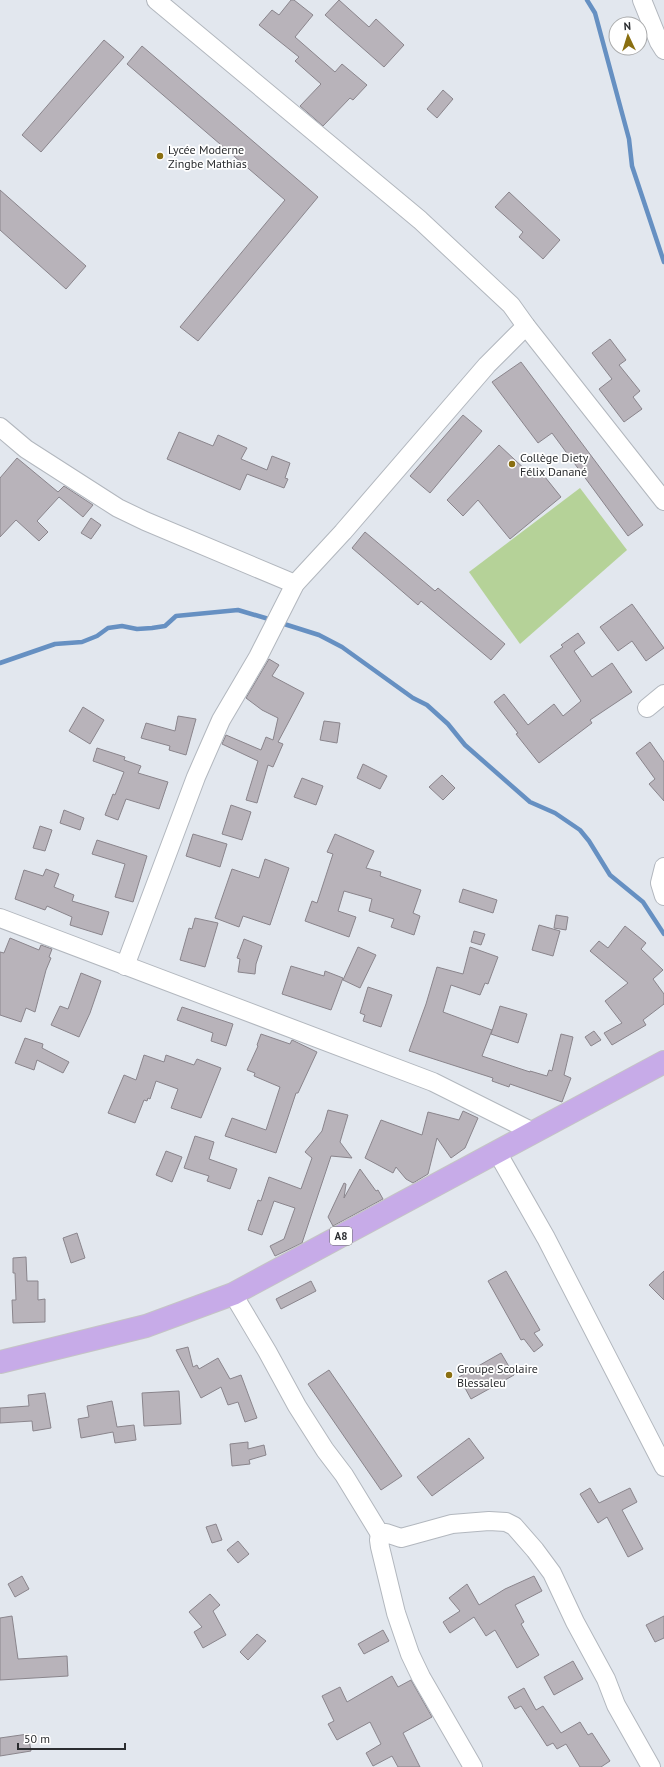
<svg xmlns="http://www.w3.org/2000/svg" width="664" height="1767" font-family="'PT Sans',sans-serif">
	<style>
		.green { fill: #b5d298 }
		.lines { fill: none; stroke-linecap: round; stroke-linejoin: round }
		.stream { stroke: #6690c2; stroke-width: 4.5 }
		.building { fill: #b8b3ba; stroke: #8a858c }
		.minor-casing { stroke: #b2b7be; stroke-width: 20 }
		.major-casing { stroke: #c4c4c5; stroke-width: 24 }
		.minor { stroke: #fff; stroke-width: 18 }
		.major { stroke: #c7abe8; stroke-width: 22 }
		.poi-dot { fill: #8a6f11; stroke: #fff; stroke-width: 1.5 }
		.labels { text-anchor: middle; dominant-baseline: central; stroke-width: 3.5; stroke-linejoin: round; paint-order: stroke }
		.shield { fill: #fff; stroke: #6b6c6e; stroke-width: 1 }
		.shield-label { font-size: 11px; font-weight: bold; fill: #2b2d30 }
		.poi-label { font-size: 12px; fill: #2b2d30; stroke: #fff; text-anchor: start }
	</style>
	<rect width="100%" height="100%" fill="#e2e7ee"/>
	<polygon class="green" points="580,488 627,550 520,644 469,572"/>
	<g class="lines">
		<g class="stream">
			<polyline points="587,0 595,13 629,139 632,166 664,262"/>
			<polyline points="281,623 319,635 342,647 413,698 427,705 448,724 465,745 530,802 555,813 580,830 589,841 610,875 643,902 664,934"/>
			<polyline points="0,663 55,644 82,642 97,636 108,628 122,626 137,629 152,628 165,626 176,616 238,610 272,620"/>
		</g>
	</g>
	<g class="building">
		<polygon points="291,0 294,0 313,15 295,37 335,72 342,64 367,85 353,100 350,98 323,126 300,106 321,84 295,61 299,57 259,25 272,10 279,15"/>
		<polygon points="339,0 369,27 376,19 404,45 384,67 325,15"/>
		<polygon points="104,40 124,57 41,152 22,135"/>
		<polygon points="142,46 318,197 198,341 180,327 285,200 127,64"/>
		<polygon points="443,90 453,99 437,118 427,109"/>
		<polygon points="0,190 86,266 66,289 0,230"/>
		<polygon points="509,192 560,240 543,259 519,237 523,232 495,207"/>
		<polygon points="610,339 626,360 619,365 640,391 633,397 642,409 624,422 599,389 612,379 592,353"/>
		<polygon points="521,362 643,525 628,536 552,433 538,443 492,382"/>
		<polygon points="463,415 482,431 430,493 410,476"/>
		<polygon points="179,432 213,446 218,435 247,448 241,459 267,470 272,456 290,463 285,478 288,479 284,488 247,474 240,490 167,459"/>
		<polygon points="499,445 529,473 537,467 561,497 510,539 478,500 463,516 447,500"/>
		<polygon points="17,458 58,492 64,486 93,505 83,517 59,497 37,521 48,532 39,541 16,520 0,537 0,478"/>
		<polygon points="91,518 101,525 91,539 81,533"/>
		<polygon points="365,532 435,591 438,588 505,644 491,660 421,601 418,605 352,548"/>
		<polygon points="632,604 664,648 646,661 632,641 618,651 600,627"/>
		<polygon points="578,633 585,643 574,651 592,677 612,663 632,692 590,720 592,723 539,763 516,734 518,733 494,702 504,694 528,725 554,704 563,716 581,701 550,656 563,647 561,645"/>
		<polygon points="269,659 279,665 272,676 304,693 278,742 283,744 273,767 268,765 257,803 246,800 258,761 222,744 226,735 261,750 266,737 273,740 278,718 262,710 246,698"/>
		<polygon points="83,707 104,720 90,744 69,731"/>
		<polygon points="178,716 196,719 186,755 169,750 170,746 141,738 146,723 175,731"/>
		<polygon points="324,721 340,723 337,743 320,740"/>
		<polygon points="650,742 664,762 664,801 649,784 655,779 636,753"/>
		<polygon points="97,748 125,757 124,760 141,766 138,773 168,782 159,809 126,799 118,820 105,815 113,794 115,795 124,772 93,761"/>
		<polygon points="363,764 387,776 380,789 357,778"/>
		<polygon points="442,775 455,788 443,800 429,787"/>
		<polygon points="302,778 323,786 316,805 294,797"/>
		<polygon points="231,805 251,812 242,840 222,834"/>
		<polygon points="64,810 84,818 80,830 60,823"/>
		<polygon points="40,826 52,830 45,851 33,848"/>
		<polygon points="193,834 227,844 220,867 186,856"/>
		<polygon points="335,834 374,851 366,868 381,872 380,876 421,890 413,913 420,916 414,935 391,927 394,919 369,911 372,899 344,891 338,911 356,917 349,937 305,921 312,901 317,903 333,854 327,852"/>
		<polygon points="97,840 147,856 133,902 115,897 125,864 92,854"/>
		<polygon points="265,859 289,868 270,925 243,916 239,927 215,918 232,869 259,878"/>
		<polygon points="46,869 59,874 54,887 74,895 72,901 109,912 102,935 70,925 72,917 47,906 45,910 15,899 24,870 43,876"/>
		<polygon points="463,889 497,900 493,913 459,902"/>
		<polygon points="556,915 568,917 566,930 554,928"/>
		<polygon points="195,918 218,923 205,967 180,960 189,928 192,929"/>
		<polygon points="539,925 560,931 553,956 532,950"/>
		<polygon points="625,926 646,943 641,949 663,970 653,979 664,994 664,1004 643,1020 646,1025 612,1045 604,1033 622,1023 605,1001 628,983 590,951 599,941 608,948"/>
		<polygon points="474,931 485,934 481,945 471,942"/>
		<polygon points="10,938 39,950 41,945 52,949 49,957 51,958 46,970 35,1012 26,1008 21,1022 0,1015 0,952 4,953"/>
		<polygon points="244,939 262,946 256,964 255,974 238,972 240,959 237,958"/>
		<polygon points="358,947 376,955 360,988 343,980"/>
		<polygon points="470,947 498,957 488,984 485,983 480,995 451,985 443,1012 492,1030 482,1056 530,1072 530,1071 547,1076 549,1070 552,1071 561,1034 573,1037 564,1075 571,1078 562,1102 510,1084 509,1087 492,1081 493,1078 409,1051 426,1004 437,967 463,974"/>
		<polygon points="291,966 324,976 325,971 343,978 331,1010 282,994"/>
		<polygon points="81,973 101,981 90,1013 79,1037 51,1025 60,1006 68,1009"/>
		<polygon points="368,987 392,995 381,1027 363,1021 365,1015 360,1013"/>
		<polygon points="500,1006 527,1014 518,1043 491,1034"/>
		<polygon points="182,1007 233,1024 226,1046 211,1041 213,1033 177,1020"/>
		<polygon points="594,1031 601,1040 591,1046 585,1037"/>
		<polygon points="261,1034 290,1044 292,1040 317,1052 298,1093 296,1093 276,1153 225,1136 232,1118 266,1130 280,1087 254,1076 255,1073 247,1070 258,1046 257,1045"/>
		<polygon points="25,1038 43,1044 42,1048 69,1062 63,1073 37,1060 34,1070 15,1063"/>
		<polygon points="144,1055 164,1062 166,1055 194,1065 197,1059 221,1068 201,1118 171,1108 178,1089 156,1081 150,1099 148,1098 147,1101 144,1100 135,1123 108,1113 124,1075 136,1080"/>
		<polygon points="328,1110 348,1115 340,1142 352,1158 331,1156 302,1243 275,1256 270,1246 284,1239 295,1208 274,1201 262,1235 248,1230 258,1200 261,1201 269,1177 301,1189 312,1158 305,1152 322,1131"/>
		<polygon points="463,1111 478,1118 465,1148 451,1158 437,1138 428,1174 413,1183 406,1179 396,1167 393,1173 365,1158 381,1120 422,1135 428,1112 459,1120"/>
		<polygon points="195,1136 214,1142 209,1159 237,1169 230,1189 207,1181 209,1176 184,1168"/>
		<polygon points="166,1151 182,1157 172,1182 156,1175"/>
		<polygon points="360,1169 376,1191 378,1190 383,1199 333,1226 328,1217 344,1183 346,1184 344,1198"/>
		<polygon points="77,1233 85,1258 71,1263 63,1238"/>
		<polygon points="26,1257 27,1281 38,1281 38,1300 45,1299 45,1322 13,1323 12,1300 16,1300 15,1273 13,1273 13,1258"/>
		<polygon points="506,1271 540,1330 534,1333 543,1345 534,1352 524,1339 521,1340 488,1281"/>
		<polygon points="664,1271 664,1300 649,1285"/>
		<polygon points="311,1281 316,1291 281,1309 276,1299"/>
		<polygon points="188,1347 193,1367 197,1365 199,1369 218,1358 230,1379 241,1375 257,1418 245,1422 238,1402 228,1405 221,1387 201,1398 176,1350"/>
		<polygon points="501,1353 514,1375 471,1399 459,1377"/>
		<polygon points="329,1370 402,1476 381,1490 308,1384"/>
		<polygon points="179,1391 181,1424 144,1426 142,1393"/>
		<polygon points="45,1393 51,1428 33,1431 32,1421 0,1423 0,1408 29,1406 28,1395"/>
		<polygon points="112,1401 117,1427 134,1425 136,1440 115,1443 113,1432 81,1438 78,1419 89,1417 87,1406"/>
		<polygon points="469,1438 484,1458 432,1496 417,1477"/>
		<polygon points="248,1442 248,1449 264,1445 266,1455 249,1460 250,1464 232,1466 230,1444"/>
		<polygon points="590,1488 599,1503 630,1488 637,1502 622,1510 643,1549 628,1557 607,1517 598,1523 580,1494"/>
		<polygon points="216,1524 222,1540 212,1543 206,1527"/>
		<polygon points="238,1541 249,1554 238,1563 227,1550"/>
		<polygon points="22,1576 29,1589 15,1597 8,1584"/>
		<polygon points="534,1576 542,1591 515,1605 524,1622 521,1624 539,1655 517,1668 495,1630 486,1636 474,1617 450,1633 443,1622 460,1611 449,1598 467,1584 479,1605 505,1589"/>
		<polygon points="210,1594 220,1605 213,1611 226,1635 203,1648 194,1632 202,1627 189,1612"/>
		<polygon points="12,1616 18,1659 67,1656 68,1676 0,1680 0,1618"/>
		<polygon points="664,1616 664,1638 655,1642 646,1625"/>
		<polygon points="383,1630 389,1641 364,1654 358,1644"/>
		<polygon points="257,1634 266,1641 248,1660 240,1652"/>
		<polygon points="573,1661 583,1679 554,1695 544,1677"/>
		<polygon points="392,1676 398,1687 411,1680 432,1717 403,1733 420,1767 398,1767 392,1756 373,1766 366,1753 381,1744 370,1722 337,1740 328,1724 334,1721 322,1696 340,1687 347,1702"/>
		<polygon points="524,1688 536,1710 543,1706 561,1733 580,1722 588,1735 592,1733 610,1761 601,1767 580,1767 566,1744 557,1749 553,1743 547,1746 521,1706 515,1709 508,1697"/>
		<polygon points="28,1734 31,1751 0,1756 0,1738"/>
	</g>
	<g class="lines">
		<defs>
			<g id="minor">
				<polyline points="156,0 420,220 511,305 526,326 664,501"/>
				<polyline points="642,0 659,42 664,50"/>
				<polyline points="0,427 26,449 118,508 145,521 295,584"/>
				<polyline points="647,708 664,694"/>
				<polyline points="664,867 660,883 664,896"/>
				<polyline points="0,918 433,1082 533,1132"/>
				<polyline points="125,966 196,777 221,720 258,657 295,584 343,532 487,365 526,326"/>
				<polyline points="497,1152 546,1238 664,1467"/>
				<polyline points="233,1294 267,1351 297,1406 325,1450 344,1475 380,1534"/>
				<polyline points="473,1767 421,1677 410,1654 396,1613 380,1547 379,1540 380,1534 386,1533 401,1538 452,1524 489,1521 506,1522 514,1526 535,1550 552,1573 575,1622 606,1679 616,1705 651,1767"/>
			</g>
			<polyline id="major" points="0,1362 146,1326 233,1294 664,1062"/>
		</defs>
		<use href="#minor" class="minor-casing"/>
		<use href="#major" class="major-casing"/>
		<use href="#minor" class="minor"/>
		<use href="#major" class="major"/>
	</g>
	<g class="poi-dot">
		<circle cx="160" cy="156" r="4"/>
		<circle cx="512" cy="464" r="4"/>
		<circle cx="449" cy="1375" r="4"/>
	</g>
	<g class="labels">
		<rect class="shield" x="330" y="1227" width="22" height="18" rx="3"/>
		<g class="shield-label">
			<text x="341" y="1236">A8</text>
		</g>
		<g class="poi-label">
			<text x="168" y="149">Lycée Moderne<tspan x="168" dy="14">Zingbe Mathias</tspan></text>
			<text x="520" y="457">Collège Diety<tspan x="520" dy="14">Félix Danané</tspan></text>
			<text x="457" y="1368">Groupe Scolaire<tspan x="457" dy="14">Blessaleu</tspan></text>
		</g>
	</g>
	<g transform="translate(628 36) rotate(356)"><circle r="19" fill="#ffffff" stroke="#aaabac"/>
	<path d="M0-3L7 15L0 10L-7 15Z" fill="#8a6f11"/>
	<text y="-6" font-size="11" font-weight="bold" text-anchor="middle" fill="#2b2d30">N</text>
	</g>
	<path d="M18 1743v6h107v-6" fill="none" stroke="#2b2d30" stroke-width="2"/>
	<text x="24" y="1743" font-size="12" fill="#2b2d30" stroke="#ffffff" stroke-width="3" paint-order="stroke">50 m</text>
</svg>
